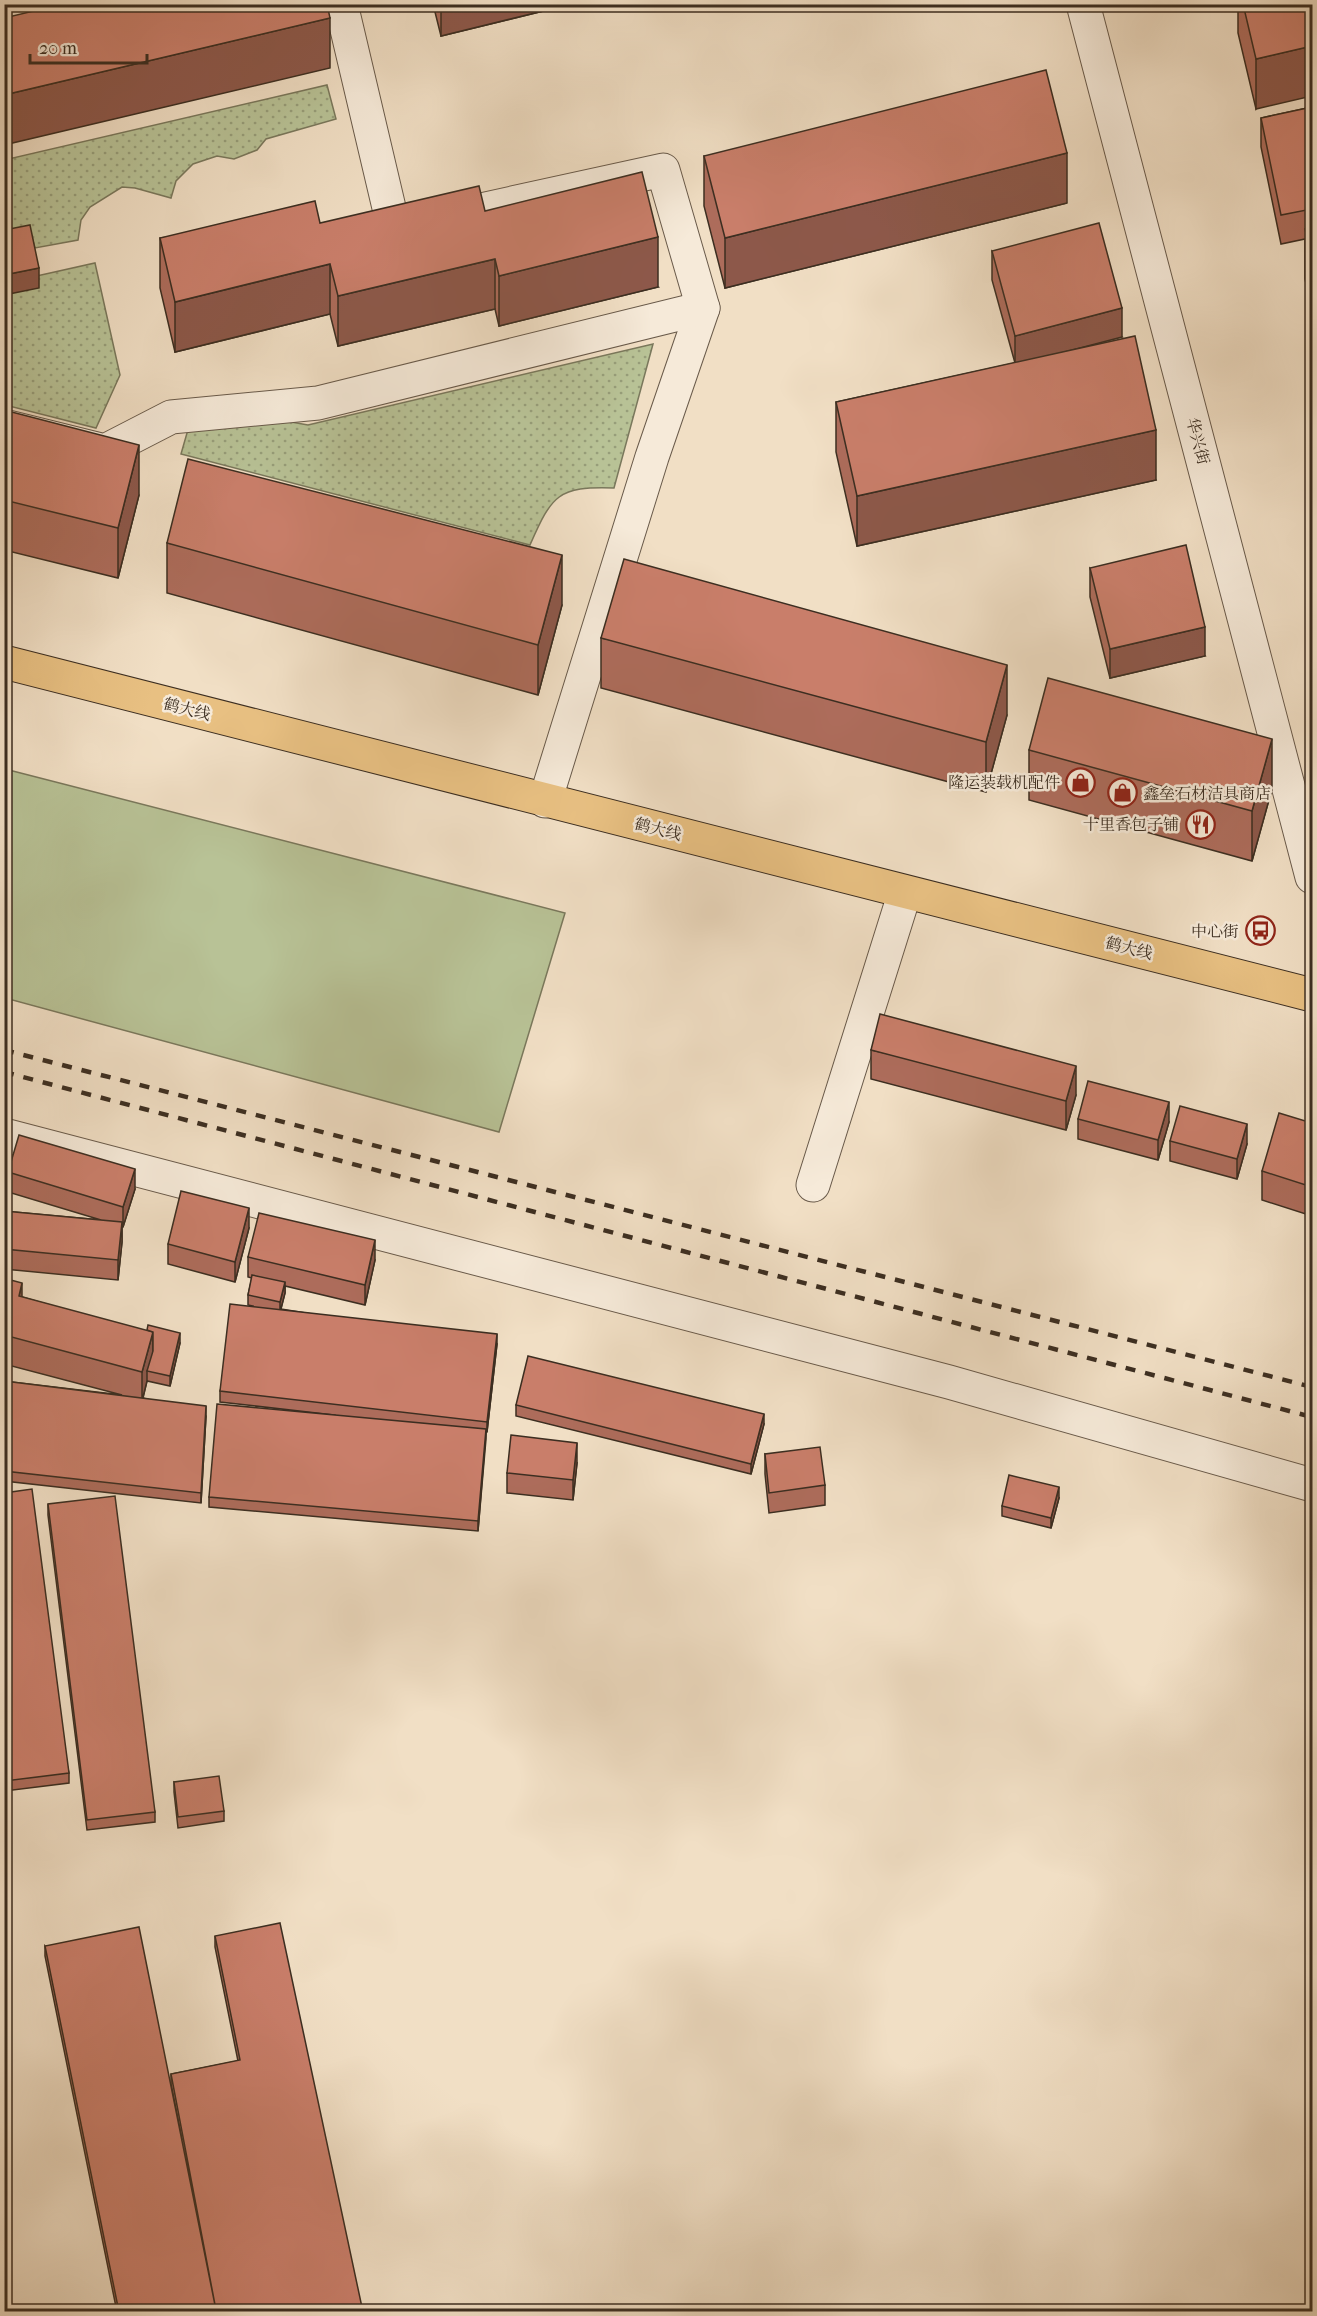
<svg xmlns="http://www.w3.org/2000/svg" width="1317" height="2316" font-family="'IM FELL French Canon','Noto Serif SC',serif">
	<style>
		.grass { fill: url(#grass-dots); stroke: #7a785c; stroke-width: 1.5 }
		.park { fill: #b8c296; stroke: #7a785c; stroke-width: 1.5 }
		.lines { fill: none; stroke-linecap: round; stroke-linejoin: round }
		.minor-casing { stroke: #695a4a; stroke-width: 35 }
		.highway-casing { stroke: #3c2e21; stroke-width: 35 }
		.minor { stroke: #f6ead9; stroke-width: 33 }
		.highway { stroke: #e8c082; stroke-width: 33 }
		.rail { stroke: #3c2e21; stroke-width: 4.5; stroke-dasharray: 10 10; stroke-linecap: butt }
		.wall { fill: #ad6c5b; stroke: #3c2e21; stroke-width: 1.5 }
		.shaded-wall { fill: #8d584a; stroke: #3c2e21; stroke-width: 1.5 }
		.building { fill: #c97e6a; stroke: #3c2e21; stroke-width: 1.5 }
		.labels { text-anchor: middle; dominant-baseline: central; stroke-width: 5; stroke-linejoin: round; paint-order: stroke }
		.street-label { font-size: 16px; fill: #3c2e21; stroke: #f6ead9 }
		.poi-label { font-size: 16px; fill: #3c2e21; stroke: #f6ead9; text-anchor: end }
	</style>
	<defs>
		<pattern id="grass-dots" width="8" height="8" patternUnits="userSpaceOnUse" patternTransform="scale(1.5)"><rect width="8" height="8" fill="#b8c296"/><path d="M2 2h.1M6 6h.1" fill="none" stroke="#979e7a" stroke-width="1.8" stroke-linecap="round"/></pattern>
	</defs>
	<rect width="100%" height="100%" fill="#f1dfc5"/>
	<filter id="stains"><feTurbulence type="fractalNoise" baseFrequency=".00333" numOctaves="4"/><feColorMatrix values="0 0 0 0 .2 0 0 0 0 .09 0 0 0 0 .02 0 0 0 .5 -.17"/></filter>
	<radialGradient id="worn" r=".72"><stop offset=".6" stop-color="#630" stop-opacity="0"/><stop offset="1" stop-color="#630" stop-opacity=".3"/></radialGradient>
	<g class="grass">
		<polygon points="327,85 336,119 266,139 257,150 234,159 217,156 193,164 176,181 171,198 135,188 122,187 90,207 81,220 78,240 35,248 32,237 5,242 4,160"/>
		<polygon points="95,263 120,375 96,428 5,405 5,283"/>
		<path d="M653 344 614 488C558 486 552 495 530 545L181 454 195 405 308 425Z"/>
	</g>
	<polygon class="park" points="5,769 565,913 499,1132 5,998"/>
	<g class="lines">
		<defs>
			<g id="minor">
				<polyline points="341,4 394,229 663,170 703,308 652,457 545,801"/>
				<polyline points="1083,4 1312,877"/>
				<polyline points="4,426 105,451 171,417 318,403 703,308"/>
				<polyline points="4,1135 949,1382 1312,1485"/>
				<polyline points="813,1185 905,892"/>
			</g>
			<polyline id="highway" points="4,662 1312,995"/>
		</defs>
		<use href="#minor" class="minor-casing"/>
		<use href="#highway" class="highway-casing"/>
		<use href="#minor" class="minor"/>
		<use href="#highway" class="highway"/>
		<g class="rail">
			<polyline points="4,1050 1312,1387"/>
			<polyline points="4,1072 1312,1417"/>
		</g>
	</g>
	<g class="wall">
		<polygon points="433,4 572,4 441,36"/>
		<polygon points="1238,4 1312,4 1256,109 1238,33"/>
		<polygon points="1312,107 1312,312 1305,279 1305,239 1281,244 1261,147 1261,118"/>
		<polygon points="704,156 1067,203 725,288 704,206"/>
		<polygon points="485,211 658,287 499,326 495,309 338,346 330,314 175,352 160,288 160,238 320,223"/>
		<polygon points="992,251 1122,337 1070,350 1156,480 857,546 836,452 836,402 1015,363 992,280"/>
		<polygon points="4,410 139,495 118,578 4,550"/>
		<polygon points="167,543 562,605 538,695 167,593"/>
		<polygon points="1090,568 1205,656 1110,678 1090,597"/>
		<polygon points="601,638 1007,715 986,792 601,688"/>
		<polygon points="1029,750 1272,789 1252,861 1029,800"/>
		<polygon points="871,1050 1076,1095 1066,1130 871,1079"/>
		<polygon points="1078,1119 1169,1122 1158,1160 1078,1139"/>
		<polygon points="1312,1123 1312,1216 1262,1200 1262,1171"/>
		<polygon points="1170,1141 1247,1144 1237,1179 1170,1161"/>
		<polygon points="8,1172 135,1189 123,1227 122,1227 122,1242 118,1280 4,1269 4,1211 101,1220 8,1192"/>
		<polygon points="249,1228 235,1282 168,1264 168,1244"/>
		<polygon points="248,1257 375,1260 365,1305 285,1286 285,1293 281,1309 497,1344 487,1432 486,1432 478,1531 209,1507 209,1497 334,1415 220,1402 220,1391 253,1306 248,1305 248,1295 252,1278 248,1277"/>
		<polygon points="4,1289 22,1297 180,1343 170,1386 147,1381 143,1398 206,1416 201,1503 4,1481 4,1381 122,1395 4,1364"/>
		<polygon points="516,1405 764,1424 751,1474 516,1416"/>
		<polygon points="765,1454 825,1485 825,1505 769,1513 765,1474"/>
		<polygon points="577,1463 573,1500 507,1493 507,1473"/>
		<polygon points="4,1493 69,1773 69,1783 5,1791"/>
		<polygon points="1059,1498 1051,1528 1002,1516 1002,1506"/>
		<polygon points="48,1504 155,1812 155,1822 87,1830 48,1515"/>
		<polygon points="174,1782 224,1811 224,1821 178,1828 174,1792"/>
		<polygon points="215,1936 363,2312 117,2312 45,1956 45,1946 182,2140 171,2084 171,2074 238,2061 215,1947"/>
	</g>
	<g class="shaded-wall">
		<polygon points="441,4 572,4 441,36"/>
		<polygon points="330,18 330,68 4,145 4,95"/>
		<polygon points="1312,46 1312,96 1256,109 1256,59"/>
		<polygon points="1067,153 1067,203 725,288 725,238"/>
		<polygon points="658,237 658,287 499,326 499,276"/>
		<polygon points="495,259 495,309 338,346 338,296"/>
		<polygon points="330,264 330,314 175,352 175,302"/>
		<polygon points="39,268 39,288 4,295 4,275"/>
		<polygon points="1122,308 1122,337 1015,365 1015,336"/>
		<polygon points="1156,430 1156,480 857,546 857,496"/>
		<polygon points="139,445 139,495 118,578 118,528"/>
		<polygon points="562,555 562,605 538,695 538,645"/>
		<polygon points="1205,627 1205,656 1110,678 1110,649"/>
		<polygon points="1007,665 1007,715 986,792 986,742"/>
		<polygon points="1272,739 1272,789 1252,861 1252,811"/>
		<polygon points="1076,1066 1076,1095 1066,1130 1066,1101"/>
		<polygon points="1169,1102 1169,1122 1158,1160 1158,1140"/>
		<polygon points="1247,1124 1247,1144 1237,1179 1237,1159"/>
		<polygon points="7,1131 7,1160 4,1184 4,1155"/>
		<polygon points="135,1169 135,1189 123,1227 123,1207"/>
		<polygon points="249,1208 249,1228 235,1282 235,1262"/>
		<polygon points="122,1222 122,1242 118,1280 118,1260"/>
		<polygon points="375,1240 375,1260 365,1305 365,1285"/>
		<polygon points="285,1282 285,1293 280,1312 280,1302"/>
		<polygon points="22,1283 22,1312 19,1296"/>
		<polygon points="153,1332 153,1361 147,1371 147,1381 142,1401 142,1372"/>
		<polygon points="180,1333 180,1343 170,1386 170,1376"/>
		<polygon points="497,1334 497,1344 487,1432 487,1422"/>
		<polygon points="206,1406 206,1416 201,1503 201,1493"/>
		<polygon points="764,1414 764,1424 751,1474 751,1464"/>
		<polygon points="486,1429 486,1439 478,1531 478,1521"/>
		<polygon points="577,1443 577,1463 573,1500 573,1480"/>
		<polygon points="1059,1487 1059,1498 1051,1528 1051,1518"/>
	</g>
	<g class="building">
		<polygon points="63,4 327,4 330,18 4,95 4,18"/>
		<polygon points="1243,4 1312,4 1312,46 1256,59"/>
		<polygon points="1046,70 1067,153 725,238 704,156"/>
		<polygon points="1312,107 1312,209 1281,215 1261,118"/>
		<polygon points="642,172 658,237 499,276 495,259 338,296 330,264 175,302 160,238 315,201 320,223 479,186 485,211"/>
		<polygon points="1099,223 1122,308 1015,336 992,251"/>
		<polygon points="30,225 39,268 4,275 4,230"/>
		<polygon points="1312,228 1312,262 1305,229"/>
		<polygon points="1135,336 1156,430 857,496 836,402"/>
		<polygon points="4,410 139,445 118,528 4,500"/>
		<polygon points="188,459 562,555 538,645 167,543"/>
		<polygon points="1186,545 1205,627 1110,649 1090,568"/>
		<polygon points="624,559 1007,665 986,742 601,638"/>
		<polygon points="1048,678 1272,739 1252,811 1029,750"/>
		<polygon points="880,1014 1076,1066 1066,1101 871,1050"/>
		<polygon points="1088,1081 1169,1102 1158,1140 1078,1119"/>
		<polygon points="1180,1106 1247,1124 1237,1159 1170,1141"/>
		<polygon points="1279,1113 1312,1123 1312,1187 1262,1171"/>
		<polygon points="4,1131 7,1131 4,1155"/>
		<polygon points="19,1135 135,1169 123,1207 8,1172"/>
		<polygon points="181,1191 249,1208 235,1262 168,1244"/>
		<polygon points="4,1211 122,1222 118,1260 4,1249"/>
		<polygon points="259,1213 375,1240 365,1285 248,1257"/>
		<polygon points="252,1275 285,1282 280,1302 248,1295"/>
		<polygon points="7,1279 22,1283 19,1296 153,1332 142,1372 4,1335 4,1289"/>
		<polygon points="230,1304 497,1334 487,1422 220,1391"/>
		<polygon points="148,1325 180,1333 170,1376 147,1371 153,1351 153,1332 147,1330"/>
		<polygon points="528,1356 764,1414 751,1464 516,1405"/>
		<polygon points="4,1381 206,1406 201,1493 4,1471"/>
		<polygon points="217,1404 486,1429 478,1521 209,1497"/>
		<polygon points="511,1435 577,1443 573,1480 507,1473"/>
		<polygon points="820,1447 825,1485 769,1493 765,1454"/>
		<polygon points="1009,1475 1059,1487 1051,1518 1002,1506"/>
		<polygon points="32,1489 69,1773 5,1781 4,1493"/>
		<polygon points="115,1496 155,1812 87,1820 48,1504"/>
		<polygon points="219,1776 224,1811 178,1817 174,1782"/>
		<polygon points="280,1923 363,2312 119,2312 45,1946 139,1927 216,2310 171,2074 240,2060 215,1936"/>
	</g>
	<defs>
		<symbol id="shop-ring" viewBox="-11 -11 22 22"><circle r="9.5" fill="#f6ead9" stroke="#8f2418" stroke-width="1.5"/><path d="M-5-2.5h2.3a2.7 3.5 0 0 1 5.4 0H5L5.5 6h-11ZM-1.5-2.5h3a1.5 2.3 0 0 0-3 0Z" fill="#8f2418"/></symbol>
		<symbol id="restaurant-ring" viewBox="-11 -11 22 22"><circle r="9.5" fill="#f6ead9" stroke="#8f2418" stroke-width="1.5"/><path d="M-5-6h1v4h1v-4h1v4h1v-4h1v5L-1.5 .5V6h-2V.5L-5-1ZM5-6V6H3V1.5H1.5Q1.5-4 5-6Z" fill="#8f2418"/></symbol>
		<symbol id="bus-ring" viewBox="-11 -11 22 22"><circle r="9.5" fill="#f6ead9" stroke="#8f2418" stroke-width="1.5"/><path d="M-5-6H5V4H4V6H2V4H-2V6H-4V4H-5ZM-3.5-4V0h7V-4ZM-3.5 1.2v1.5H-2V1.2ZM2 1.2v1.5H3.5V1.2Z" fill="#8f2418"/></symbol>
	</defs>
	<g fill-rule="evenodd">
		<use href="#shop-ring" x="1064" y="766" width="33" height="33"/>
		<use href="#shop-ring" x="1106" y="776" width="33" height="33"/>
		<use href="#restaurant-ring" x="1184" y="808" width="33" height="33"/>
		<use href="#bus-ring" x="1244" y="914" width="33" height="33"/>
	</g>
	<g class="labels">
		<g class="street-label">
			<text transform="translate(1198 441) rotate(75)">华兴街</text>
			<text transform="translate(187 709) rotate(14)">鹤大线</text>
			<text transform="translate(658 829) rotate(14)">鹤大线</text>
			<text transform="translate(1129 948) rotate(14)">鹤大线</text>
		</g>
		<g class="poi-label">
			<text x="1060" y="782">隆运装载机配件</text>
			<text x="1143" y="793" text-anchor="start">鑫垒石材洁具商店</text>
			<text x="1179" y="824">十里香包子铺</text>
			<text x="1239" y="931">中心街</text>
		</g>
	</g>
	<rect width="1317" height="2316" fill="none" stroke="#f1dfc5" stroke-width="24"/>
	<rect x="6" y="6" width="1305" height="2304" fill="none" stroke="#3c2e21" stroke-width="3"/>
	<rect x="12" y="12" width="1293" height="2292" fill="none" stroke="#3c2e21" stroke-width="1.5"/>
	<path d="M30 54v9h117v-9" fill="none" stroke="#3c2e21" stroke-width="3"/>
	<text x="39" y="54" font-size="18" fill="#3c2e21" stroke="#f6ead9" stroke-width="4.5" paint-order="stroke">20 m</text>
	<rect width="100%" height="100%" filter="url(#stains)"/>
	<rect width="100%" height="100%" fill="url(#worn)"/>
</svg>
